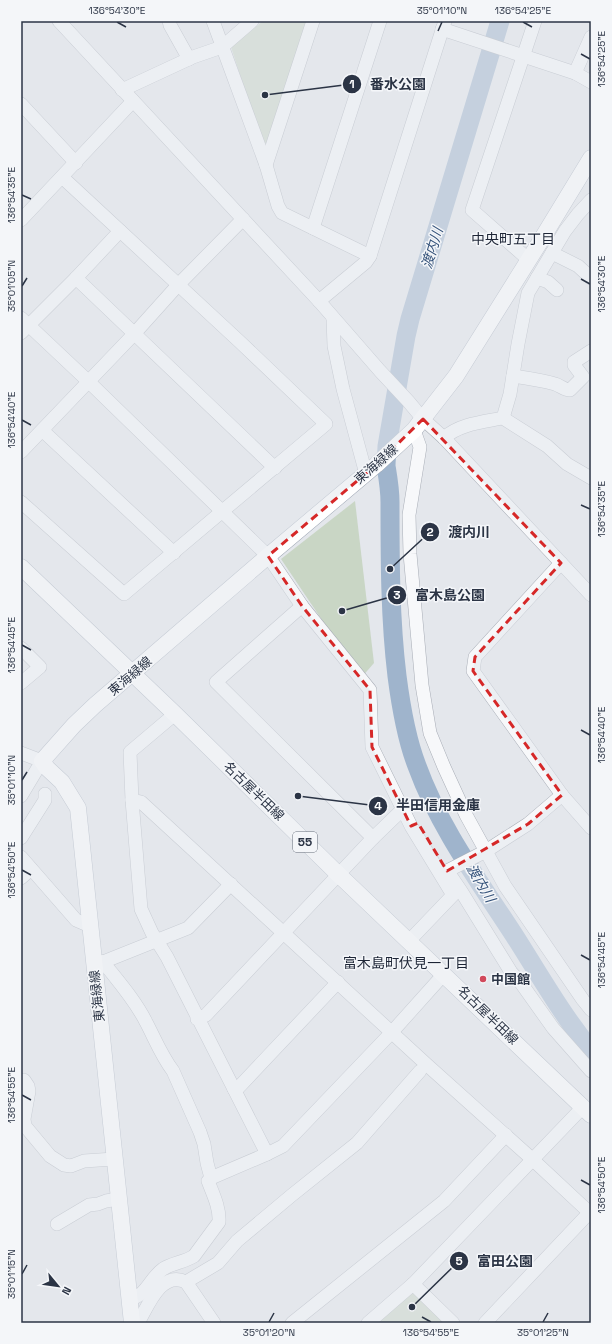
<svg xmlns="http://www.w3.org/2000/svg" width="612" height="1344" font-family="'Space Grotesk','Noto Sans JP',sans-serif">
	<style>
		.green { fill: #c9d6c5 }
		.lines { fill: none; stroke-linecap: round; stroke-linejoin: round }
		.river { stroke: #9fb4cc; stroke-width: 19 }
		.minor-casing { stroke: #a9aeb7; stroke-width: 14 }
		.major-casing { stroke: #a3abb8; stroke-width: 17 }
		.minor { stroke: #f7f8fa; stroke-width: 13 }
		.major { stroke: #fff; stroke-width: 16 }
		.marked { fill: none; stroke: #d62828; stroke-width: 3; stroke-dasharray: 8 5; stroke-linejoin: round }
		.ticks { fill: none; stroke: #2b3445; stroke-width: 1.5 }
		.poi-dot { fill: #d1495b; stroke: #f4f6f9; stroke-width: 1.5 }
		.labels { text-anchor: middle; dominant-baseline: central; stroke-width: 3; stroke-linejoin: round; paint-order: stroke }
		.shield { fill: #f4f6f9; stroke: #676e7b; stroke-width: 1 }
		.shield-label { font-size: 12px; font-weight: bold; fill: #2b3445 }
		.street-label { font-size: 13px; fill: #2b3445; stroke: #f4f6f9 }
		.poi-label { font-size: 13px; font-weight: bold; fill: #2b3445; stroke: #f4f6f9; text-anchor: start }
		.neighbourhood-label { font-size: 14px; fill: #1d2536; stroke: #f4f6f9 }
		.water-label { font-size: 14px; font-style: italic; fill: #34527a; stroke: #f4f6f9 }
		.leader { fill: none; stroke: #2b3445; stroke-width: 1.5 }
		.callout-dot { fill: #2b3445; stroke: #f4f6f9; stroke-width: 1.5 }
		.mark-label { font-size: 12px; text-anchor: middle; font-weight: bold; fill: #fff }
		.callout-label { font-size: 14px; text-anchor: middle; font-weight: bold; fill: #2b3445; stroke: #f4f6f9; stroke-width: 3; stroke-linejoin: round; paint-order: stroke }
		.neatline { fill: none; stroke: #2b3445; stroke-width: 1.5 }
		.ticks-label { font-size: 10px; text-anchor: middle; fill: #2b3445 }
	</style>
	<rect width="100%" height="100%" fill="#e4e7ec"/>
	<g class="green">
		<polygon points="263,21 308,21 268,143 262,143 231,47"/>
		<polygon points="355,501 374,663 361,678 281,559"/>
		<polygon points="413,1291 445,1323 376,1323"/>
	</g>
	<g class="lines">
		<path class="river" d="M500 21 410 319 406 336 387 446C387 452 386 459 386 466 388 478 390 489 390 502 390 560 390 618 397 676 401 707 406 738 417 766 439 827 479 881 514 935 539 974 562 1015 591 1050"/>
		<defs>
			<g id="minor">
				<polyline points="59,21 319,301 380,371 408,401 423,419 444,438 591,595"/>
				<polyline points="169,21 170,25 189,59"/>
				<polyline points="213,21 266,165 278,206 282,213 370,256"/>
				<polyline points="442,29 575,73 591,82"/>
				<polyline points="575,73 591,37"/>
				<polyline points="122,90 193,57 222,47 252,21"/>
				<polyline points="21,104 76,163"/>
				<polyline points="266,165 313,21"/>
				<polyline points="21,220 133,101"/>
				<polyline points="313,228 380,21"/>
				<polyline points="552,253 578,266 591,278"/>
				<polyline points="529,260 472,210 535,21"/>
				<polyline points="76,278 275,468"/>
				<polyline points="537,278 548,282 557,290"/>
				<polyline points="319,301 366,262 370,256 445,21"/>
				<polyline points="21,318 89,382 268,556 302,606 370,690 372,747 411,826 453,895 409,941"/>
				<polyline points="333,318 334,346 343,389 366,474"/>
				<polyline points="21,333 76,278 120,231"/>
				<path d="M513 376C527 378 541 380 555 384 561 386 564 390 570 390L583 377 574 365V362L591 351"/>
				<polyline points="503,418 510,394 518,344 528,293 565,231 578,214 591,200"/>
				<polyline points="414,430 420,447 409,515 410,554 422,685 430,733 444,767 466,815 505,886 583,1000 591,1010"/>
				<polyline points="43,431 174,553"/>
				<path d="M444 438C459 424 483 422 503 418L547 446 567 464 591 478"/>
				<polyline points="21,452 134,334 178,285 243,219"/>
				<polyline points="21,502 124,594 326,424 240,342 62,177"/>
				<polyline points="561,563 475,657 473,671 562,795 591,828"/>
				<polyline points="302,606 216,682 373,838"/>
				<polyline points="21,648 40,667 21,683"/>
				<polyline points="175,714 130,752 132,800 141,909 152,933 167,957 267,1154"/>
				<polyline points="21,753 42,761 21,796"/>
				<polyline points="132,800 141,802 426,1064 532,1159 591,1214"/>
				<polyline points="21,838 45,800 45,794"/>
				<polyline points="21,857 76,920 90,926"/>
				<polyline points="447,871 486,851 528,824 562,795"/>
				<polyline points="448,872 461,891 511,972 521,983 553,1028 591,1071"/>
				<polyline points="21,878 31,869"/>
				<polyline points="96,961 103,962 188,928 231,884"/>
				<path d="M103 962C118 981 135 1000 146 1022 155 1039 161 1055 173 1071L200 1132 204 1144 207 1163 211 1178 208 1181C213 1194 220 1208 219 1222L194 1256C185 1262 172 1263 163 1269 149 1279 147 1296 129 1299"/>
				<polyline points="197,1019 206,1015 373,838 402,810"/>
				<polyline points="24,1080 28,1086 29,1091 24,1119 25,1126 50,1156 64,1165 71,1166 84,1161 114,1159"/>
				<polyline points="234,1089 239,1087 338,982"/>
				<polyline points="211,1178 267,1154 283,1146 392,1032 444,974"/>
				<polyline points="57,1224 89,1205 98,1204 106,1201 118,1199"/>
				<polyline points="413,1284 453,1323"/>
				<path d="M138 1323C148 1306 161 1270 186 1282"/>
				<polyline points="214,1323 186,1282 218,1263 237,1241 292,1195 357,1143 420,1071"/>
				<polyline points="292,1323 444,1201 506,1135"/>
				<polyline points="368,1323 413,1284 583,1107"/>
				<polyline points="485,1323 589,1213"/>
			</g>
			<g id="major">
				<polyline points="21,567 175,714 338,874 591,1115"/>
				<polyline points="132,1323 78,808 62,782 47,768 42,761 74,725 95,705 268,556 376,465 414,430 456,376 538,245 591,158"/>
			</g>
		</defs>
		<use href="#minor" class="minor-casing"/>
		<use href="#major" class="major-casing"/>
		<use href="#minor" class="minor"/>
		<use href="#major" class="major"/>
	</g>
	<path d="M0 0H612V1344H0ZM423 419 561 563 475 657 473 671 562 795 528 824 447 871 418 823 411 826 372 747 370 690 302 606 268 556 376 465Z" fill="#e4e7ec" fill-opacity=".55" fill-rule="evenodd"/>
	<path class="marked" d="M423 419 561 563 475 657 473 671 562 795 528 824 447 871 418 823 411 826 372 747 370 690 302 606 268 556 376 465Z"/>
	<path class="ticks" d="M117 22 126 27M523 22 532 27M438 31 442 22M581 54 590 59M22 195 31 199M581 279 590 284M22 286 27 278M22 420 31 425M581 505 590 509M22 645 31 650M581 730 590 735M22 780 27 772M22 870 31 875M581 955 590 960M22 1095 31 1100M581 1180 590 1185M22 1274 27 1265M422 1317 431 1322M269 1322 274 1313M543 1322 548 1313"/>
	<circle class="poi-dot" cx="483" cy="979" r="4"/>
	<g class="labels">
		<rect class="shield" x="293" y="832" width="24" height="20" rx="3"/>
		<g class="shield-label">
			<text x="305" y="842">55</text>
		</g>
		<g class="street-label">
			<text transform="translate(376 464) rotate(-41)">東海緑線</text>
			<text transform="translate(130 676) rotate(-40)">東海緑線</text>
			<text transform="translate(254 791) rotate(44)">名古屋半田線</text>
			<text transform="translate(97 996) rotate(-96)">東海緑線</text>
			<text transform="translate(488 1015) rotate(44)">名古屋半田線</text>
		</g>
		<g class="poi-label">
			<text x="491" y="979">中国館</text>
		</g>
		<g class="neighbourhood-label">
			<text x="513" y="239">中央町五丁目</text>
			<text x="406" y="963">富木島町伏見一丁目</text>
		</g>
		<g class="water-label">
			<text transform="translate(432 248) rotate(-73)">渡内川</text>
			<text transform="translate(481 883) rotate(59)">渡内川</text>
		</g>
	</g>
	<path class="leader" d="M265 95L352 84M390 569L430 532M342 611L397 595M298 796L378 806M412 1307L459 1261"/>
	<g class="callout-dot">
		<circle cx="265" cy="95" r="4"/>
		<circle cx="390" cy="569" r="4"/>
		<circle cx="342" cy="611" r="4"/>
		<circle cx="298" cy="796" r="4"/>
		<circle cx="412" cy="1307" r="4"/>
		<circle cx="352" cy="84" r="10"/>
		<circle cx="430" cy="532" r="10"/>
		<circle cx="397" cy="595" r="10"/>
		<circle cx="378" cy="806" r="10"/>
		<circle cx="459" cy="1261" r="10"/>
	</g>
	<g class="mark-label">
		<text x="352" y="88">1</text>
		<text x="430" y="536">2</text>
		<text x="397" y="599">3</text>
		<text x="378" y="810">4</text>
		<text x="459" y="1265">5</text>
	</g>
	<g class="callout-label">
		<text x="398" y="89">番水公園</text>
		<text x="469" y="537">渡内川</text>
		<text x="450" y="600">富木島公園</text>
		<text x="438" y="810">半田信用金庫</text>
		<text x="505" y="1266">富田公園</text>
	</g>
	<rect width="612" height="1344" fill="none" stroke="#f4f6f9" stroke-width="44"/>
	<g transform="translate(58 1286) rotate(119)" stroke="#f4f6f9" stroke-width="3" paint-order="stroke">
	<path d="M0-3L7 15L0 10L-7 15Z" fill="#2b3445"/>
	<text y="-6" font-size="11" font-weight="bold" text-anchor="middle" fill="#2b3445">N</text>
	</g>
	<rect x="22" y="22" width="568" height="1300" class="neatline"/>
	<g class="ticks-label">
		<text x="117" y="14">136°54'30"E</text>
		<text x="442" y="14">35°01'10"N</text>
		<text x="523" y="14">136°54'25"E</text>
		<text transform="translate(601 59) rotate(-90)" y="4">136°54'25"E</text>
		<text transform="translate(11 195) rotate(-90)" y="4">136°54'35"E</text>
		<text transform="translate(601 284) rotate(-90)" y="4">136°54'30"E</text>
		<text transform="translate(11 286) rotate(-90)" y="4">35°01'05"N</text>
		<text transform="translate(11 420) rotate(-90)" y="4">136°54'40"E</text>
		<text transform="translate(601 509) rotate(-90)" y="4">136°54'35"E</text>
		<text transform="translate(11 645) rotate(-90)" y="4">136°54'45"E</text>
		<text transform="translate(601 735) rotate(-90)" y="4">136°54'40"E</text>
		<text transform="translate(11 780) rotate(-90)" y="4">35°01'10"N</text>
		<text transform="translate(11 870) rotate(-90)" y="4">136°54'50"E</text>
		<text transform="translate(601 960) rotate(-90)" y="4">136°54'45"E</text>
		<text transform="translate(11 1095) rotate(-90)" y="4">136°54'55"E</text>
		<text transform="translate(601 1185) rotate(-90)" y="4">136°54'50"E</text>
		<text transform="translate(11 1274) rotate(-90)" y="4">35°01'15"N</text>
		<text x="269" y="1336">35°01'20"N</text>
		<text x="431" y="1336">136°54'55"E</text>
		<text x="543" y="1336">35°01'25"N</text>
	</g>
</svg>
